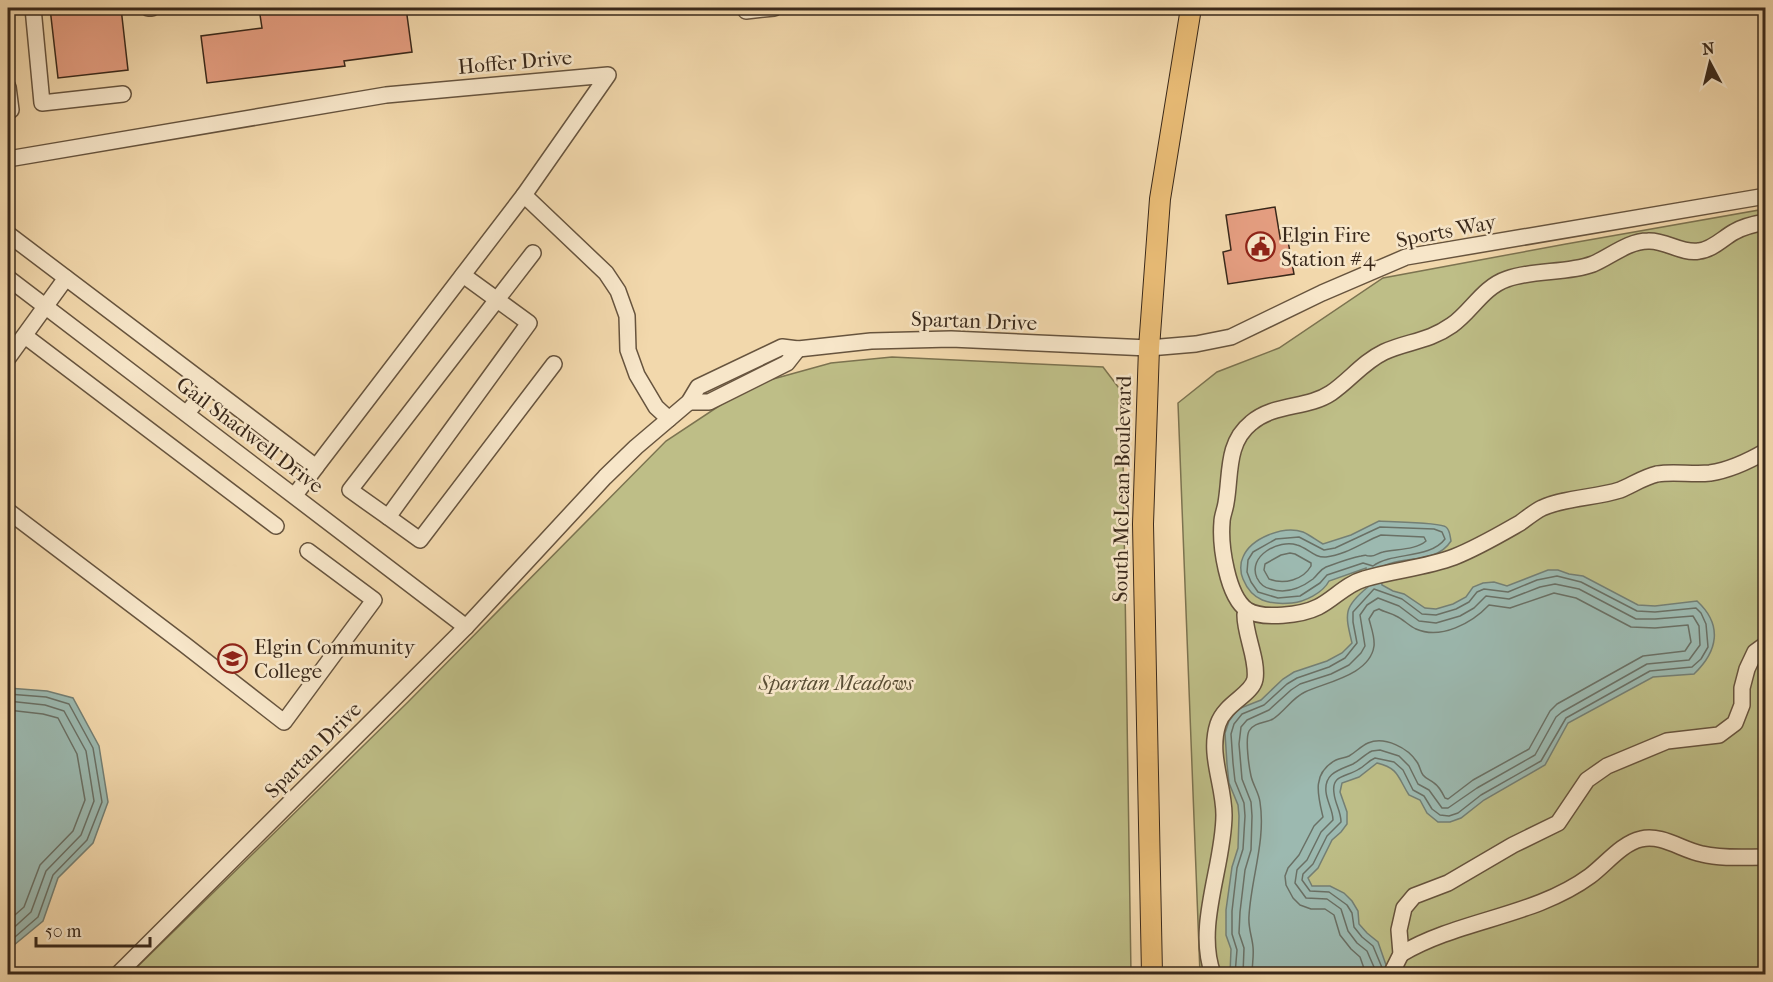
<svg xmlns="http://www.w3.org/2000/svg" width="1773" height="982" font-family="'IM FELL French Canon',serif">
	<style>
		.green { fill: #bebe87; stroke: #7c7350; stroke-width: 1.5 }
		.water { fill: #9cb9b0; stroke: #747f74; stroke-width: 1.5 }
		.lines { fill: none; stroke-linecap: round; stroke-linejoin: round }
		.shore { stroke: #6a7065; stroke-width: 1.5 }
		.stream { stroke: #747f74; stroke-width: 4.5 }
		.building { fill: #e59e81; stroke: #39281a; stroke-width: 1.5 }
		.minor-casing { stroke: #67543e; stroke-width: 18 }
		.major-casing { stroke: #39281a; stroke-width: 22 }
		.minor { stroke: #f7e6c9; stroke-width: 15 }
		.major { stroke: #e9bc76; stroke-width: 20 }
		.labels { text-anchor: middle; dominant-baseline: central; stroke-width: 5; stroke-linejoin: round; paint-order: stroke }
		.street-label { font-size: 21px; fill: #39281a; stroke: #f7e6c9 }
		.poi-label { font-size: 21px; fill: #39281a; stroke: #f7e6c9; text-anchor: start }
		.park-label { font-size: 21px; font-style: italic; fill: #5a4e35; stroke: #f7e6c9 }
	</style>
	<rect width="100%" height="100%" fill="#f2d8ac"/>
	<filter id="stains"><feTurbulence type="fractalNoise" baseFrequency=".00333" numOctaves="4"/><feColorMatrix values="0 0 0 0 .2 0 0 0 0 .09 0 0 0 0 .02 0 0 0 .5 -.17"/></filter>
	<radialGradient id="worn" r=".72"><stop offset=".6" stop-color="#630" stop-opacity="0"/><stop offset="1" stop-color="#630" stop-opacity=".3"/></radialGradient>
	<g class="green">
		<polygon points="1765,209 1765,974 1200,974 1178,403 1217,372 1279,348 1383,278 1566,244"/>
		<polygon points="892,357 1103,367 1122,392 1131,974 130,974 408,702 666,441 722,404 766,381 831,363"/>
	</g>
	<g class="water">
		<path d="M1379 521C1390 522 1440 522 1446 527 1450 530 1450 536 1451 541 1435 566 1399 554 1379 569L1382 585 1393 591 1404 594 1425 608 1436 609 1453 604 1466 597 1473 587 1483 583 1494 582 1507 586 1548 570H1558L1569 574 1583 576 1638 605 1655 606 1697 601C1723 625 1718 651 1694 674L1653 677 1568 723 1545 765 1484 800 1461 818 1450 822H1438L1427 813 1420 800 1409 795C1398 778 1399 768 1377 763L1359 777 1342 783 1340 792 1347 812V824L1341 832 1332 840 1318 868 1308 878 1312 886H1330L1344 893 1352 901 1358 911 1359 924 1367 933 1378 942 1386 965 1404 972 1403 974H1230L1231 949 1226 935V910L1232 867 1238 848 1239 816 1238 805 1229 783 1227 764 1225 733 1229 721 1238 709 1261 700 1283 679 1294 672 1327 661 1342 653 1352 643C1345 614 1343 607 1368 587L1366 568 1329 581C1323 593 1304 602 1292 603 1269 605 1252 601 1243 579 1240 572 1240 563 1243 557 1251 538 1284 525 1303 532 1310 535 1316 540 1323 544L1351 535Z"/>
		<polygon points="8,688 47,691 73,698 99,746 108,802 93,843 58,878 43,921 8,950"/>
	</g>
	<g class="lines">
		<g class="shore">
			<path d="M1380 527 1434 529 1442 532 1445 539C1430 559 1392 552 1373 566L1363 563 1327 575 1320 583 1300 596 1278 598 1258 592 1251 582 1247 572 1248 560 1253 552 1276 539 1299 537 1324 550 1335 548Z"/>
			<path d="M1381 535 1424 537 1426 541C1416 550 1396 549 1383 552 1378 553 1374 557 1370 556 1363 556 1369 554 1361 556 1350 558 1337 563 1326 567 1319 570 1318 575 1313 579 1301 588 1286 594 1271 589 1264 588 1260 584 1257 578 1247 556 1279 539 1297 545 1308 548 1314 558 1326 557 1346 555 1363 542 1381 535Z"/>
			<path d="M1290 553 1295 554 1311 563V566C1303 580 1284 585 1269 579L1264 570 1265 564 1281 555Z"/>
			<polyline points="8,694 46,697 69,704 93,748 102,802 87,840 53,875 38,917 8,943"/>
			<polyline points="8,701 45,705 64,711 86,751 94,801 81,835 46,871 31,912 8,933"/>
			<polyline points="8,710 43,714 58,718 77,754 85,800 73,831 40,865 24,907 8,921"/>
			<path d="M1235 974 1237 950 1232 934V911L1237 868 1243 849 1245 816 1244 803 1235 781 1233 763 1231 734 1234 724 1242 714 1264 705 1287 684 1297 678 1329 667 1345 658 1357 643 1353 622V612L1374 589 1402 599 1422 614 1436 615 1456 609 1469 602 1477 592 1484 589 1508 592 1537 580 1557 576 1581 582 1637 611 1655 612 1696 608 1701 613 1706 624 1708 647 1701 659 1692 667 1650 671 1566 718 1541 761 1481 795 1458 813 1449 816 1440 815 1432 809 1424 796 1413 790 1403 770 1394 762 1375 758C1368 761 1365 766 1359 769 1348 777 1331 774 1334 793 1335 804 1341 811 1341 822L1327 836 1313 864 1303 874 1302 880 1310 891 1329 892 1347 905 1352 913 1354 927 1362 937 1373 946 1383 970"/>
			<path d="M1243 974 1244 948 1239 933 1240 912 1245 870 1251 850 1252 816 1251 802 1242 779 1239 744 1241 727 1247 720 1269 710 1291 690 1300 684 1331 674 1349 665 1361 653 1365 646 1360 615 1367 605 1378 598 1399 606 1419 621 1436 623 1460 616 1474 608 1486 596 1509 599 1540 587 1555 584 1579 589 1636 619H1655L1693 616 1699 626 1700 645 1689 660 1647 664 1562 712 1556 717 1535 755 1477 788 1448 808H1442L1429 790 1418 784 1409 766 1399 756 1380 750 1372 751C1365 754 1359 761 1353 764 1339 770 1324 773 1326 792 1327 802 1333 810 1333 820L1321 832 1307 860 1297 870 1295 883 1306 898 1327 899 1341 909 1348 931 1357 943 1367 951 1377 974"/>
			<path d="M1252 974C1252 966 1254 956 1253 947 1252 936 1248 928 1249 916 1251 878 1266 841 1260 802 1259 793 1253 785 1251 776 1249 767 1245 739 1249 731 1254 722 1266 723 1273 719 1285 711 1292 698 1305 692 1326 682 1370 675 1374 646 1375 637 1371 627 1369 619L1374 611 1379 609C1384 612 1391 613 1396 616 1403 619 1409 626 1416 629 1441 640 1472 623 1489 605L1510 608 1554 593 1576 598 1631 627 1655 628 1688 625 1691 642 1685 651 1643 656 1557 704 1550 711 1529 749 1473 780 1448 799 1445 798C1442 792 1439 786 1434 783 1431 780 1426 779 1423 775 1420 771 1420 766 1417 762 1408 748 1385 736 1368 743 1361 746 1356 752 1349 756 1345 758 1340 758 1336 760 1311 773 1318 796 1323 817L1314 826 1299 855 1288 868 1285 876 1286 885 1293 898 1300 905 1311 909H1325L1334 915 1340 935 1351 949 1360 957 1366 974"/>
		</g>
		<polyline class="stream" points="1437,974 1465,971 1489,974"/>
	</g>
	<g class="building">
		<polygon points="50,8 121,8 128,70 58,78"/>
		<polygon points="259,8 406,8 412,52 344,61 345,66 207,83 201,36 262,28"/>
		<polygon points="1275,207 1281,243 1288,241 1294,274 1228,284 1223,252 1231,250 1226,215"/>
	</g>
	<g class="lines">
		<defs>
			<g id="minor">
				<polyline points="33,8 42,103 123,94"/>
				<polyline points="148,8 152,8"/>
				<polyline points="745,8 746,11 774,8"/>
				<polyline points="8,87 11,110"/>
				<polyline points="8,159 386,95 608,75 524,195 606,273 618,291 627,316 628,350 637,375 656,407 669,419"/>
				<path d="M1766 222C1754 224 1744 226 1734 232 1723 238 1712 250 1699 251 1681 254 1666 240 1648 241 1628 241 1610 257 1593 264 1566 274 1535 269 1507 279 1483 287 1471 312 1452 325 1428 342 1408 341 1384 352 1363 362 1350 380 1331 393 1307 409 1274 403 1251 423 1226 443 1231 475 1226 503 1225 510 1222 516 1222 522 1220 545 1227 596 1247 610 1263 620 1302 615 1318 607 1334 599 1346 584 1364 579 1393 570 1425 568 1454 557 1477 548 1499 535 1520 523 1527 518 1534 512 1542 508 1567 497 1595 498 1620 490 1632 485 1644 477 1657 474 1674 471 1692 475 1710 473 1730 470 1749 461 1766 451"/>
				<polyline points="8,234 316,467 295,495"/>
				<polyline points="463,275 529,323 388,517 350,490 533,253"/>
				<polyline points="8,278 466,627"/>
				<polyline points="25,336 276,526"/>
				<polyline points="8,358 66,278"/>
				<polyline points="689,402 709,402 787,363 798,349"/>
				<polyline points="187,413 209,386"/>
				<polyline points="316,467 524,195"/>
				<polyline points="8,511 185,645 284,722 374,600 308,551"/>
				<polyline points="388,517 420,540 554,364"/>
				<path d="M1401 954C1460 919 1534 917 1590 876 1605 865 1622 843 1641 839 1662 834 1682 850 1702 854 1722 859 1745 857 1766 857"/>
				<polyline points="118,974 466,627 605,477 636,447 689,402 698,387 782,347 798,349 871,341 951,339 1149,348 1196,344 1231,337 1322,293 1406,257 1766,196"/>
				<path d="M1213 974C1195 926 1224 865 1224 815 1224 784 1208 755 1218 724 1225 703 1252 695 1255 679 1258 660 1245 635 1245 615L1250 612"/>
				<polyline points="1391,974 1401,954 1399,930 1404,908 1414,896 1448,883 1513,845 1558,823 1587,780 1607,766 1667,741 1719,735 1735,723 1742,705 1742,688 1747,669 1755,652 1766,644"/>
			</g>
			<polyline id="major" points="1152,974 1143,524 1149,348 1160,199 1191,8"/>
		</defs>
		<use href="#minor" class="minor-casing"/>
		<use href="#major" class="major-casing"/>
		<use href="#minor" class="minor"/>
		<use href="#major" class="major"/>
	</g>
	<defs>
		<symbol id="civic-ring" viewBox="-11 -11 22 22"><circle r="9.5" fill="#f7e6c9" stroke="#8f2418" stroke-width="1.5"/><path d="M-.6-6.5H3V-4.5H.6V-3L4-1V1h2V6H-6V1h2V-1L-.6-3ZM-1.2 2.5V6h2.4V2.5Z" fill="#8f2418"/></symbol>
		<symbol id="university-ring" viewBox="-11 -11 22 22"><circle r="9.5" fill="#f7e6c9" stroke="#8f2418" stroke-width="1.5"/><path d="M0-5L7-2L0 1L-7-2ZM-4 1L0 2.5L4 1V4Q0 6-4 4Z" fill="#8f2418"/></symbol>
	</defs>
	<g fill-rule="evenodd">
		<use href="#civic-ring" x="1244" y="230" width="33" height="33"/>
		<use href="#university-ring" x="216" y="642" width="33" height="33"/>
	</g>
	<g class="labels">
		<g class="street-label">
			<text transform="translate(515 62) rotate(-5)">Hoffer Drive</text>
			<text transform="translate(1446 231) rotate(-11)">Sports Way</text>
			<text transform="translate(974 321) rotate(2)">Spartan Drive</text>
			<text transform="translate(250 435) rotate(37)">Gail Shadwell Drive</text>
			<text transform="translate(1122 489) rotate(-89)">South McLean Boulevard</text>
			<text transform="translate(313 750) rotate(-45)">Spartan Drive</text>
		</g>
		<g class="poi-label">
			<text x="1281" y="235">Elgin Fire<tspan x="1281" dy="24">Station #4</tspan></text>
			<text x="254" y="647">Elgin Community<tspan x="254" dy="24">College</tspan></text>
		</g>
		<g class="park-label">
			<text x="836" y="683">Spartan Meadows</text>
		</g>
	</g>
	<rect width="1773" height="982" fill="none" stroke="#f2d8ac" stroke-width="30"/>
	<rect x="9" y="9" width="1755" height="964" fill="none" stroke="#39281a" stroke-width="3"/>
	<rect x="15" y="15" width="1743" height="952" fill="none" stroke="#39281a" stroke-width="1.5"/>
	<g transform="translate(1710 63) rotate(353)" stroke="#f7e6c9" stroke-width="4.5" paint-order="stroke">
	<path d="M0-4.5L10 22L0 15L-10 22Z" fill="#39281a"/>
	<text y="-9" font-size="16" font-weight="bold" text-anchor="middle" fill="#39281a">N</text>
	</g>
	<path d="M36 937v9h114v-9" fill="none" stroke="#39281a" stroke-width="3"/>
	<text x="45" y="937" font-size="18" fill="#39281a" stroke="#f7e6c9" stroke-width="4.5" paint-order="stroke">50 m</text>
	<rect width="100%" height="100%" filter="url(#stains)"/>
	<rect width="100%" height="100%" fill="url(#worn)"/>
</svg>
